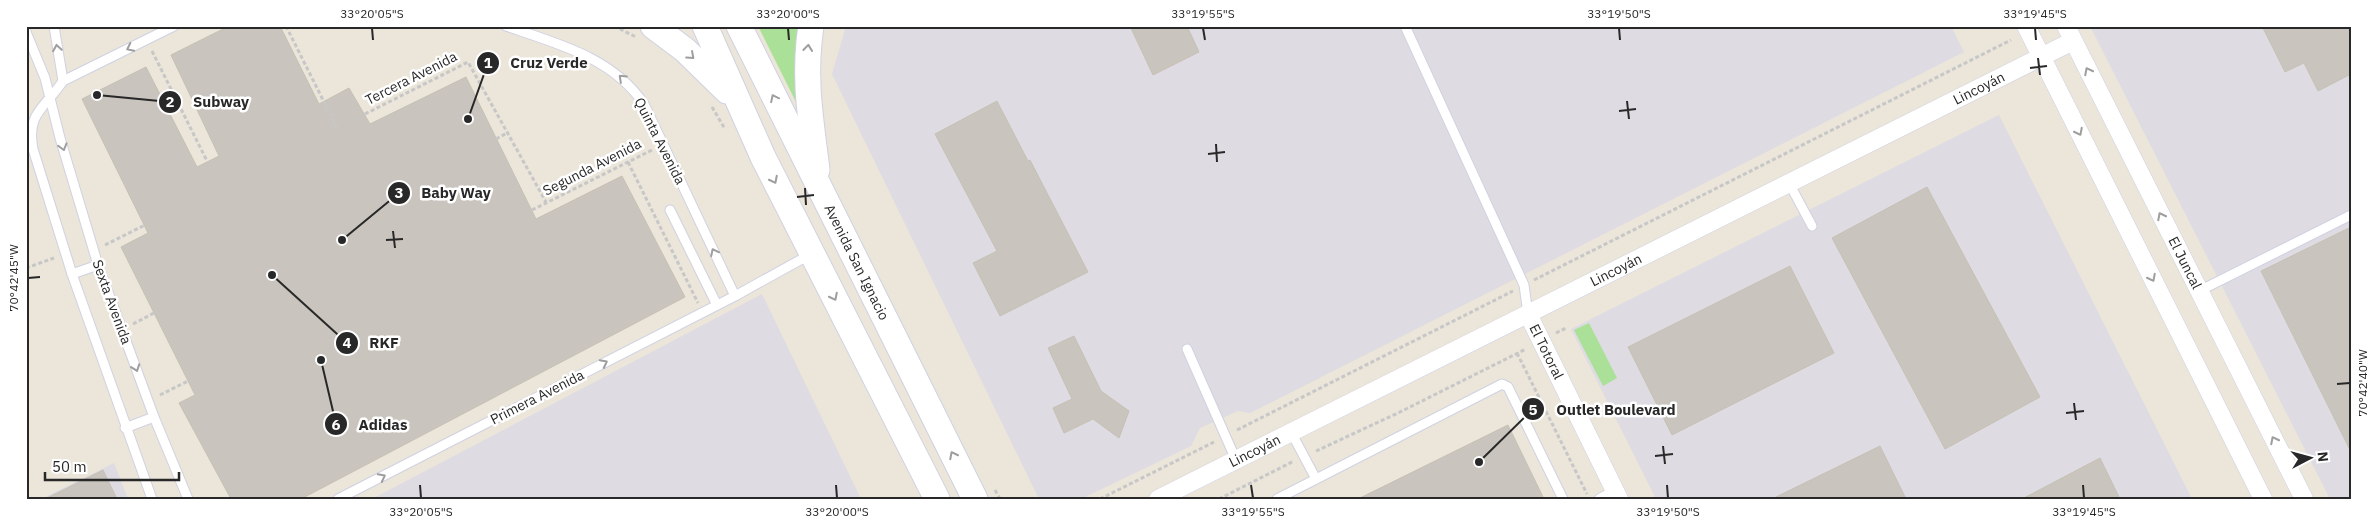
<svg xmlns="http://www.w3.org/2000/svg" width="2377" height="525" font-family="'IBM Plex Sans',sans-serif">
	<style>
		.industrial { fill: #dedbe3 }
		.green { fill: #abe098 }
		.building { fill: #c9c4bd; stroke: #c6c1b4 }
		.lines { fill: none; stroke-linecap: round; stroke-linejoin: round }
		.service-casing { stroke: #d0d2e1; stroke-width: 11 }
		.minor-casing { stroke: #d0d2e1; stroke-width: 19 }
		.secondary-casing { stroke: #d0d2e1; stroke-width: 27 }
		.path { stroke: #c7c7c7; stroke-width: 3; stroke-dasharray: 4 2.5; stroke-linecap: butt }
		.service { stroke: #fff; stroke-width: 9 }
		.minor { stroke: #fff; stroke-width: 18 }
		.secondary { stroke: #fff; stroke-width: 25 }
		.oneway { stroke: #9e9e9e }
		.ticks { fill: none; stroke: #282828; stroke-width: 2 }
		.labels { text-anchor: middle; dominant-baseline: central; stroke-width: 5; stroke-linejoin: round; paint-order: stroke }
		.street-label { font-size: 14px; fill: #282828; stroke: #fff }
		.leader { fill: none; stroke: #282828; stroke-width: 2 }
		.callout-dot { fill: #282828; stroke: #fff; stroke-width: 2 }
		.mark-label { font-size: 15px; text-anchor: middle; font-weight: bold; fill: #fff }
		.callout-label { font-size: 15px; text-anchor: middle; font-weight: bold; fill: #282828; stroke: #fff; stroke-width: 5; stroke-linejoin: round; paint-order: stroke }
		.neatline { fill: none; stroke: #282828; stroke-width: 2 }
		.ticks-label { font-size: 12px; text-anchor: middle; fill: #282828 }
	</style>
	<rect width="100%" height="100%" fill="#ebe5da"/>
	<g class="industrial">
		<polygon points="846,26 1951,26 1964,52 1250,413 1238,411 1200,428 1191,446 1081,499 1039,499 832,74"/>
		<polygon points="2090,26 2351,26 2351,499 2330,499"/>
		<polygon points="1999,115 2192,499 1656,499 1571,329"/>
		<polygon points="762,294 861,499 372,499"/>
		<polygon points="114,463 128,499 41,499"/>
	</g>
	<g class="green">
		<polygon points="758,26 802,26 797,104"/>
		<polygon points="1589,323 1617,378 1603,386 1574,330"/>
	</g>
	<g class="building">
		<polygon points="229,26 280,26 319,104 349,88 370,124 466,77 536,219 622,176 685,297 301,499 231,499 179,403 195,395 121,247 148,233 82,99 146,67 197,167 219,156 171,55"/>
		<polygon points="1130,26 1187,26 1199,52 1153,75"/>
		<polygon points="2262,26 2351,26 2351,74 2318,91 2304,63 2285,72"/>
		<polygon points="997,101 1028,161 1030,160 1088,272 1000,316 973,263 997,251 935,134"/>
		<polygon points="1927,187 2040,397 1945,449 1832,238"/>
		<polygon points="2351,227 2351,452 2261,271"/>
		<polygon points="1790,266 1834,353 1672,435 1628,347"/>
		<polygon points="1074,336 1101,391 1129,411 1119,438 1093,419 1064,433 1053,408 1072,399 1048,348"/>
		<polygon points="1508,425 1544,499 1358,499"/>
		<polygon points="1880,446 1906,499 1772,499"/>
		<polygon points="2100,458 2120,499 2022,499"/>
		<polygon points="103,470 117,499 45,499"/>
	</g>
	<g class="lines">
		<defs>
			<g id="service">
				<path d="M54 26 63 81C45 108 26 113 33 149L72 274 152 499"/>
				<path d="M506 26C558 44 612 57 644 104L735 296"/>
				<polyline points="1405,26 1524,285 1528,314"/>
				<polyline points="26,32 45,78 60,138 98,265 154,417 188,499"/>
				<polyline points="63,81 174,26"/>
				<polyline points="1789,183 1812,226"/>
				<polyline points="670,210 717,305"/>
				<polyline points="72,274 98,265"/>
				<polyline points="2199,291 2351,215"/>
				<polyline points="1187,349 1236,460"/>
				<polyline points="125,428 154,417"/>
				<polyline points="1291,432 1316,479"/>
				<polyline points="338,499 735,296 811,254"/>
				<polyline points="1277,499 1502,384 1508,387 1563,499"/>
				<polyline points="1599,499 1615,490"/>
			</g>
			<g id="minor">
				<polyline points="2026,26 2263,499"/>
				<path id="s1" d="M2066 26 2304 499"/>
				<path id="s2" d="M1528 314 1619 499"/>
				<path id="s3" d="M1158 499 2073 41"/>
			</g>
			<g id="secondary">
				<polyline points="653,26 685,50 727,91"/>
				<polyline points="705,26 763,157 937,499"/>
				<path id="s4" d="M739 26 975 499"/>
				<path d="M811 26C803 78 811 120 817 170"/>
			</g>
		</defs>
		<use href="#service" class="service-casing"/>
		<use href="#minor" class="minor-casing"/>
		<use href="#secondary" class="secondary-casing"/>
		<g class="path">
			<polyline points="286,26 337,128"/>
			<polyline points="614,26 636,37"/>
			<polyline points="152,51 207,161"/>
			<polyline points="712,107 725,129"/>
			<polyline points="365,114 468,62 546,202"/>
			<polyline points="496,139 507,133"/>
			<polyline points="628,162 698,303"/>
			<polyline points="532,210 652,150"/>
			<polyline points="105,245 145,225"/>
			<polyline points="26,268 54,258"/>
			<polyline points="1534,280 2011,40"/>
			<polyline points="133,324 154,313"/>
			<polyline points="1556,333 1566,328"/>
			<polyline points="1517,353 1587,494"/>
			<polyline points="160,395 188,381"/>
			<polyline points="1237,430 1513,291"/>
			<polyline points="1316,451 1398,413 1526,349"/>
			<polyline points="995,490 1000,499"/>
			<polyline points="1100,499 1214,442"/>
			<polyline points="1219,499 1294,461"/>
		</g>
		<use href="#service" class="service"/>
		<use href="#minor" class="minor"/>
		<use href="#secondary" class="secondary"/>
	</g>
	<defs><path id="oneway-chevron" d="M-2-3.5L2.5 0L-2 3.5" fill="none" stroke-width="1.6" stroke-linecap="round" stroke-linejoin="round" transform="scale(1.25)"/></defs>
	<g class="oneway">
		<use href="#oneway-chevron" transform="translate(57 48) rotate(-99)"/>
		<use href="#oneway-chevron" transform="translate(130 48) rotate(154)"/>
		<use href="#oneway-chevron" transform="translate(808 48) rotate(-84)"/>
		<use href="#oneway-chevron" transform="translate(691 56) rotate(42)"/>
		<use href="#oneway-chevron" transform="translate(2088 71) rotate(-117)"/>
		<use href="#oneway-chevron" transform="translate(622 78) rotate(-137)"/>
		<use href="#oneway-chevron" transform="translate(774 98) rotate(-116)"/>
		<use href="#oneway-chevron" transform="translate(2079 132) rotate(63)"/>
		<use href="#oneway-chevron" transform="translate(63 147) rotate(74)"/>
		<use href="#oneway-chevron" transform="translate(774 180) rotate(63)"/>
		<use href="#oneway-chevron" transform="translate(2161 216) rotate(-117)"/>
		<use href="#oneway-chevron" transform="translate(714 252) rotate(-116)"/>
		<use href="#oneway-chevron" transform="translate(2152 278) rotate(63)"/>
		<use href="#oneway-chevron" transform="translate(834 297) rotate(63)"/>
		<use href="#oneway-chevron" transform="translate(604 363) rotate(-27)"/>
		<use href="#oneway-chevron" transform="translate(136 368) rotate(70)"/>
		<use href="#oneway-chevron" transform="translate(2274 440) rotate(-117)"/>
		<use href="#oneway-chevron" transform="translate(953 455) rotate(-117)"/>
		<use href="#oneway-chevron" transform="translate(382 477) rotate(-27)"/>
	</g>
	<path class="ticks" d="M372 28 373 40M788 28 789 40M1203 28 1205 40M1619 28 1620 40M2035 28 2036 40M2038 58 2040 75M2030 68 2047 66M1627 101 1629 119M1619 111 1636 109M1216 144 1217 162M1208 154 1225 152M805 188 806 205M797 197 814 195M393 231 395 248M386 240 403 239M28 278 40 277M2337 384 2350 383M2074 403 2076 420M2066 413 2084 411M1663 446 1665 464M1655 456 1673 454M420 485 421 498M836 485 837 498M1251 485 1253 498M1667 485 1668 498M2083 485 2084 498"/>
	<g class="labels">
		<g class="street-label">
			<text transform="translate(411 78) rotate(-27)">Tercera Avenida</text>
			<text stroke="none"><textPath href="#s3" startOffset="918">Lincoyán</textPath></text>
			<text transform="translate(660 141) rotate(63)">Quinta Avenida</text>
			<text transform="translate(592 167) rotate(-27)">Segunda Avenida</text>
			<text stroke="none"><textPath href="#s4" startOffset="264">Avenida San Ignacio</textPath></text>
			<text stroke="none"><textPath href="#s1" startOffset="265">El Juncal</textPath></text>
			<text stroke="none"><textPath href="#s3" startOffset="512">Lincoyán</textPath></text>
			<text transform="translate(112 302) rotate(70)">Sexta Avenida</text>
			<text stroke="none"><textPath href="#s2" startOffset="42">El Totoral</textPath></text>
			<text transform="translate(537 397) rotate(-27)">Primera Avenida</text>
			<text stroke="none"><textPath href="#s3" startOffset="108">Lincoyán</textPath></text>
		</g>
	</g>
	<path class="leader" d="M468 119L488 63M97 95L170 102M342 240L399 193M272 275L347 343M1479 462L1533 409M321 360L336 424"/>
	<g class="callout-dot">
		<circle cx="468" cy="119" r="5"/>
		<circle cx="97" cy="95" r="5"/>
		<circle cx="342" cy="240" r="5"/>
		<circle cx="272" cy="275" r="5"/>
		<circle cx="1479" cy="462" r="5"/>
		<circle cx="321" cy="360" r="5"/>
		<circle cx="488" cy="63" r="12"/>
		<circle cx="170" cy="102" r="12"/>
		<circle cx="399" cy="193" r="12"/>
		<circle cx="347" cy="343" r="12"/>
		<circle cx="1533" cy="409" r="12"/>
		<circle cx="336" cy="424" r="12"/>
	</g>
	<g class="mark-label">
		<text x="488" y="68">1</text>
		<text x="170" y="107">2</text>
		<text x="399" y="198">3</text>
		<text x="347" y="348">4</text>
		<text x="1533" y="415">5</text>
		<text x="336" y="430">6</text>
	</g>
	<g class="callout-label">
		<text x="549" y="68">Cruz Verde</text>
		<text x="221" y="107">Subway</text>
		<text x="456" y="198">Baby Way</text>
		<text x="384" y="348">RKF</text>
		<text x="1616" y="415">Outlet Boulevard</text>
		<text x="383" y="430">Adidas</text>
	</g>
	<rect width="2377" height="525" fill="none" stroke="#ffffff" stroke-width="55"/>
	<g transform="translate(2310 458) rotate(84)" stroke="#ffffff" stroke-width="4" paint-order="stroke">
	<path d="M0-4L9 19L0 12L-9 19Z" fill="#282828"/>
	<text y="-8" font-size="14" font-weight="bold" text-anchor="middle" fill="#282828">N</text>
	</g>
	<path d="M45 472v8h134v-8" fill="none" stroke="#282828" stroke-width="2.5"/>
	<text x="52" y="472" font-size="15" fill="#282828" stroke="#ffffff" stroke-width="4" paint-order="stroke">50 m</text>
	<rect x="28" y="28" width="2322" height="470" class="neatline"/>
	<g class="ticks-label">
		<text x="372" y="18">33°20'05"S</text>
		<text x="788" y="18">33°20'00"S</text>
		<text x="1203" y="18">33°19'55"S</text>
		<text x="1619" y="18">33°19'50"S</text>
		<text x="2035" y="18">33°19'45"S</text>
		<text transform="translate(14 278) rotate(-90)" y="4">70°42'45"W</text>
		<text transform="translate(2363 383) rotate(-90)" y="4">70°42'40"W</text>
		<text x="421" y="516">33°20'05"S</text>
		<text x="837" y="516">33°20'00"S</text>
		<text x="1253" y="516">33°19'55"S</text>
		<text x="1668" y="516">33°19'50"S</text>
		<text x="2084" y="516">33°19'45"S</text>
	</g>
</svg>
